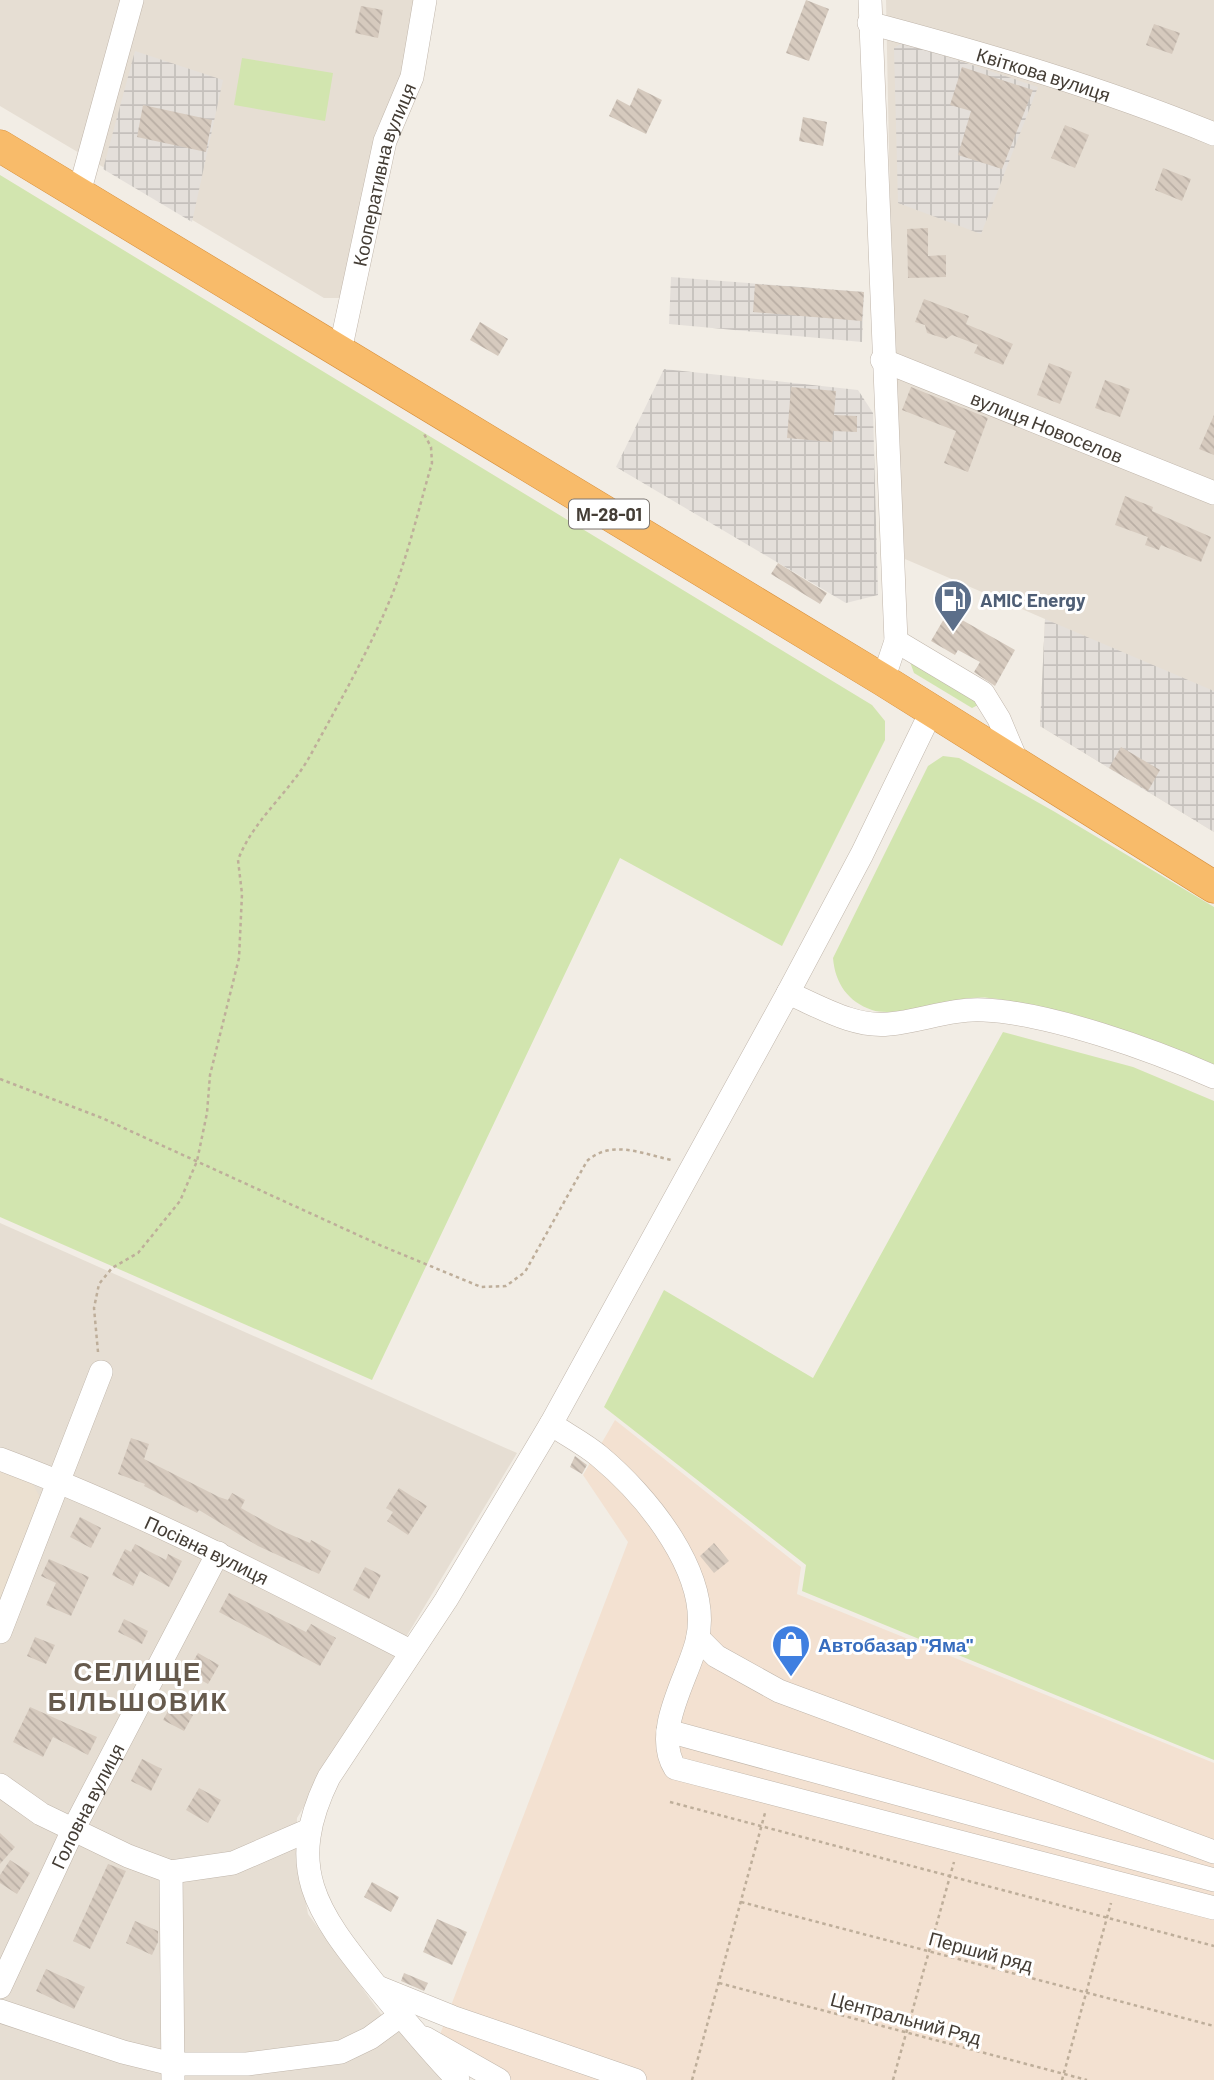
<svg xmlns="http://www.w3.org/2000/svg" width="1214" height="2080" font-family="Barlow,sans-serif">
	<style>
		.residential { fill: #e6ded3 }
		.commercial { fill: #f3e1d1 }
		.industrial { fill: url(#industrial-grid) }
		.education { fill: #ebe0d0 }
		.green { fill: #d2e5af }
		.building { fill: url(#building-back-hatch) }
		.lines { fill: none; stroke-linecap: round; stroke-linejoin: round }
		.minor-casing { stroke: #c0b6ab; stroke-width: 24 }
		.highway-casing { stroke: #d68e3b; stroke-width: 33 }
		.path { stroke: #beae9a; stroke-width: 2.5; stroke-dasharray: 3.5 3.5; stroke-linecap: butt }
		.minor { stroke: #fff; stroke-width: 23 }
		.highway { stroke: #f8bb6a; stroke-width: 32 }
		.labels { text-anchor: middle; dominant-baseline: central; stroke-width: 6; stroke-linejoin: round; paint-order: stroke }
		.shield { fill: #fff; stroke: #7c7772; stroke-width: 2 }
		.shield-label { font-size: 18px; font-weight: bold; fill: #443d35 }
		.street-label { font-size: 19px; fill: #443d35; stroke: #fff }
		.service-label { font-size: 19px; font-weight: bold; fill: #4e5e75; stroke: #fff; text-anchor: start }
		.shop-label { font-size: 19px; font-weight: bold; fill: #366cbe; stroke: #fff; text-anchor: start }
		.district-label { font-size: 26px; font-weight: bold; letter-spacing: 2px; fill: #665a4d; stroke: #fff }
	</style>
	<defs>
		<pattern id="industrial-grid" width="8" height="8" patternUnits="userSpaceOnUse" patternTransform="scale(1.75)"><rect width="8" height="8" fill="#e4dfda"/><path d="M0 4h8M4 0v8" fill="none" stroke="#c5c0bc"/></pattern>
		<pattern id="building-back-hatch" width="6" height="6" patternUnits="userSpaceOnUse" patternTransform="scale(1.75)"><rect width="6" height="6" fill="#d6cabe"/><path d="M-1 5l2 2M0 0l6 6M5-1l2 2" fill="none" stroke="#b9aea4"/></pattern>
	</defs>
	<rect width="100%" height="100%" fill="#f2ede5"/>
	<g class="residential">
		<polygon points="0,0 417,0 405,68 375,133 344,298 324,298 0,106"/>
		<polygon points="886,0 1214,0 1214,832 1040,726 1045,619 905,559 893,354"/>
		<polygon points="0,1223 517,1453 297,1818 296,1848 308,1914 381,2014 451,2080 0,2080"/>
	</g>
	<polygon class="commercial" points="615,1420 801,1567 797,1594 1214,1763 1214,2080 509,2080 439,2037 628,1542 583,1475"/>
	<g class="industrial">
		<polygon points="903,42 1038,87 981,234 898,203 894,48"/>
		<polygon points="135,51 223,80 192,222 103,169"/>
		<polygon points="671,277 864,292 862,342 669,324"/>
		<polygon points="664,369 858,390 873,413 878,595 846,603 616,467"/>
		<polygon points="1045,619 1214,691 1214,832 1040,726"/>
	</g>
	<polygon class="education" points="0,1467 30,1479 41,1499 0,1607"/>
	<g class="green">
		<polygon points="242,58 333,73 325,121 234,105"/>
		<polygon points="0,175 872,705 885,721 885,740 782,946 620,858 372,1380 0,1217"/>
		<polygon points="910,662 976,699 978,705 972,708 914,673"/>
		<path d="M943 756 959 758 1055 812 1214 907V1065C1163 1042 1111 1027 1057 1013 1034 1007 1012 1000 989 998 955 994 901 1019 872 1010 848 1002 835 983 833 958L928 766Z"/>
		<polygon points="1003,1032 1133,1067 1214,1101 1214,1760 802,1591 806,1565 604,1407 664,1290 813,1378"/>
	</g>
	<g class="building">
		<polygon points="806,0 829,9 809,61 786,53"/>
		<polygon points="361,6 383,10 378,38 355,33"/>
		<polygon points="1154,24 1180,33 1172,54 1146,45"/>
		<polygon points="962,67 1033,90 1002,169 958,155 971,111 950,105"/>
		<polygon points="638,88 662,100 646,134 609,116 617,99 630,106"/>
		<polygon points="143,105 212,120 206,152 137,137"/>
		<polygon points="803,117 827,122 823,146 799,141"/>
		<polygon points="1065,125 1089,135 1075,168 1051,158"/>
		<polygon points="1163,168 1191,179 1182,201 1155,190"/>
		<polygon points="928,228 928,256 946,255 946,277 908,278 907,229"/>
		<polygon points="755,284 864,292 862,321 753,312"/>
		<polygon points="924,299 969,316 966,324 1013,344 1003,365 974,353 978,345 952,335 946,339 927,333 925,325 915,322"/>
		<polygon points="480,322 508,339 498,356 470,340"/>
		<polygon points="1049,363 1072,372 1060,404 1037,395"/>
		<polygon points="1105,380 1130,389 1120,417 1095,408"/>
		<polygon points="791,387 836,391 834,415 857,416 857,432 833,431 832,442 787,438"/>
		<polygon points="911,387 988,418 968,472 944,463 956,431 902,410"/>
		<polygon points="1214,415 1214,455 1199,449"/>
		<polygon points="1125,496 1153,507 1152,511 1211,537 1201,562 1161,545 1159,550 1145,545 1148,537 1115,525"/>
		<polygon points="778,563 827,593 820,604 771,574"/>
		<polygon points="948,612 1015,650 995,686 974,672 980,662 958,650 955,655 931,641"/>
		<polygon points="1121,747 1160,770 1148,791 1109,768"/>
		<polygon points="131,1438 149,1444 144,1459 219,1497 228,1500 232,1493 245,1500 241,1508 280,1530 310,1543 311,1540 331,1551 319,1574 258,1546 199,1510 197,1513 144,1486 145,1484 118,1474"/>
		<polygon points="575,1456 587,1465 582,1474 570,1467"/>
		<polygon points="399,1488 427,1506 408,1535 387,1521 393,1512 386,1508"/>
		<polygon points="80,1517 101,1528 91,1548 70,1537"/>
		<polygon points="714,1543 729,1561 714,1573 700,1556"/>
		<polygon points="135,1544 166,1560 168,1554 182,1561 169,1587 140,1571 133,1586 112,1575 125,1549 131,1552"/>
		<polygon points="49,1559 89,1577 71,1616 46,1605 56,1583 41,1576"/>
		<polygon points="365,1567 381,1575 369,1599 353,1590"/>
		<polygon points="229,1593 306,1632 311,1624 336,1638 320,1666 219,1612"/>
		<polygon points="124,1619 148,1631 142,1644 118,1632"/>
		<polygon points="35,1637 55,1645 46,1664 27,1656"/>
		<polygon points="198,1653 219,1665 208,1684 192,1675 194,1669 190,1667"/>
		<polygon points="172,1704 193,1715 184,1731 163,1720"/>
		<polygon points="30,1707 97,1737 88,1755 53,1737 43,1757 13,1742"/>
		<polygon points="142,1759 162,1769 151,1791 131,1781"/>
		<polygon points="199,1788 221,1800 208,1823 186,1810"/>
		<polygon points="0,1833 15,1847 0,1864"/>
		<polygon points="10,1860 30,1873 17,1894 0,1883 0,1875"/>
		<polygon points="108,1864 126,1871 90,1949 73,1941"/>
		<polygon points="372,1882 399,1897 391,1912 364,1897"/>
		<polygon points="437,1919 467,1932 452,1965 423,1952"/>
		<polygon points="135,1921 158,1931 158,1942 152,1955 126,1943"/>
		<polygon points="46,1969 85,1987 74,2009 36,1991"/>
		<polygon points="404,1973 428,1983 424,1991 401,1981"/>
	</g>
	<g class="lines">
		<defs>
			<g id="minor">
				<polyline points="870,0 896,641 883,680"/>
				<path id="s1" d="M869 23C986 54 1102 88 1214 134"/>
				<polyline points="79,193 132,0"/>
				<path id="s2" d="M340 351 385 141 412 77 425 0"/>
				<path id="s3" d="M882 360 1214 493"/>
				<polyline points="896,641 983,693 999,719 1018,764"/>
				<path d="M788 993C819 1006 854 1028 889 1024 921 1021 952 1008 984 1010 1050 1013 1153 1050 1214 1077"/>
				<path d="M551 1424C567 1435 585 1444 599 1456 646 1495 713 1575 697 1641 688 1678 652 1731 675 1768L1214 1908"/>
				<path id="s4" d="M0 1459C142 1512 275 1582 410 1651"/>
				<polyline points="0,1632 101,1372"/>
				<polyline points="698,1638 716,1656 779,1691 1214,1852"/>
				<polyline points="668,1731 1214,1880"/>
				<polyline points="0,1785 41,1814 128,1856 171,1872 233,1863 309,1830"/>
				<polyline points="171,1872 173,2080"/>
				<path id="s5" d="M0 1987 73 1830 218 1553"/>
				<polyline points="380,1988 452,2017 635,2080"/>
				<polyline points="0,2011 123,2052 172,2064 247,2064 341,2052 370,2038 400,2016"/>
				<polyline points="425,2038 499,2080"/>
				<path d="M458 2080C428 2049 401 2016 374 1983 316 1911 284 1868 329 1777L446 1600 551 1424 788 993 862 854 932 710"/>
			</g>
			<polyline id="highway" points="0,146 883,680 1214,887"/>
		</defs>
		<use href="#minor" class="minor-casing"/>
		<use href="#highway" class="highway-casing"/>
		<g class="path">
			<path d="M0 1079 102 1118 382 1246 481 1287 506 1286 525 1272 587 1161C612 1139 642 1154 672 1160"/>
			<path d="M98 1352 94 1308 99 1284 112 1268 138 1253 180 1201 197 1161 207 1113 210 1075 239 958 242 894 238 860C253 820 290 792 310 756 339 703 369 651 392 595 409 552 419 507 432 463L431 447 423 432"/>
			<polyline points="670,1802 1214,1946"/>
			<polyline points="741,1902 1214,2026"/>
			<polyline points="719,1983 1087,2080"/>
			<polyline points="692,2080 765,1813"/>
			<polyline points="893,2080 954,1862"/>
			<polyline points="1062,2080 1111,1903"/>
		</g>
		<use href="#minor" class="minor"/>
		<use href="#highway" class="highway"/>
	</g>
	<defs>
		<symbol id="fuel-pin" viewBox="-11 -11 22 30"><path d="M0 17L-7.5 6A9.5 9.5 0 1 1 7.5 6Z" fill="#5c6f8a" stroke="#fff"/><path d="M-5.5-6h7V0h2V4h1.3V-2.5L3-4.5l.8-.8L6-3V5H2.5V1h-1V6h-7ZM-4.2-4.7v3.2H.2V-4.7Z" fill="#fff"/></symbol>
		<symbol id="shop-pin" viewBox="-11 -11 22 30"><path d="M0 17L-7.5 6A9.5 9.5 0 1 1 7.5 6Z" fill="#3f7fe0" stroke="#fff"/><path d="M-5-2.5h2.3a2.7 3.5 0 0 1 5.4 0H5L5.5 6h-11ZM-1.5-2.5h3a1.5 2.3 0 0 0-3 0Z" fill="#fff"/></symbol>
	</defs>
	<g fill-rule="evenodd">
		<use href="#fuel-pin" x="931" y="577" width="44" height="60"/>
		<use href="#shop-pin" x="769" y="1622" width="44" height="60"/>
	</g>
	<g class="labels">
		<rect class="shield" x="569" y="499.5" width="80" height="29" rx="5"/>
		<g class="shield-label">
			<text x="609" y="514">М-28-01</text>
		</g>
		<g class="street-label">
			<text stroke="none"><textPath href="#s1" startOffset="182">Квіткова вулиця</textPath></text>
			<text stroke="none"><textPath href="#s2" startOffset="182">Кооперативна вулиця</textPath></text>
			<text stroke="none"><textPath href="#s3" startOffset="178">вулиця Новоселов</textPath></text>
			<text stroke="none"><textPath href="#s4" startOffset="226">Посівна вулиця</textPath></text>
			<text stroke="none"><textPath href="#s5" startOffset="201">Головна вулиця</textPath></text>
			<text transform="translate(981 1951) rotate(15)">Перший ряд</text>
			<text transform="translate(906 2018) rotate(15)">Центральний Ряд</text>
		</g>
		<g class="service-label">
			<text x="980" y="599">AMIC Energy</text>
		</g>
		<g class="shop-label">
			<text x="818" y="1644">Автобазар "Яма"</text>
		</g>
		<g class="district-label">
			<text x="138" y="1670">СЕЛИЩЕ<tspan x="138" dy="30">БІЛЬШОВИК</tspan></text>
		</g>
	</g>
</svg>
